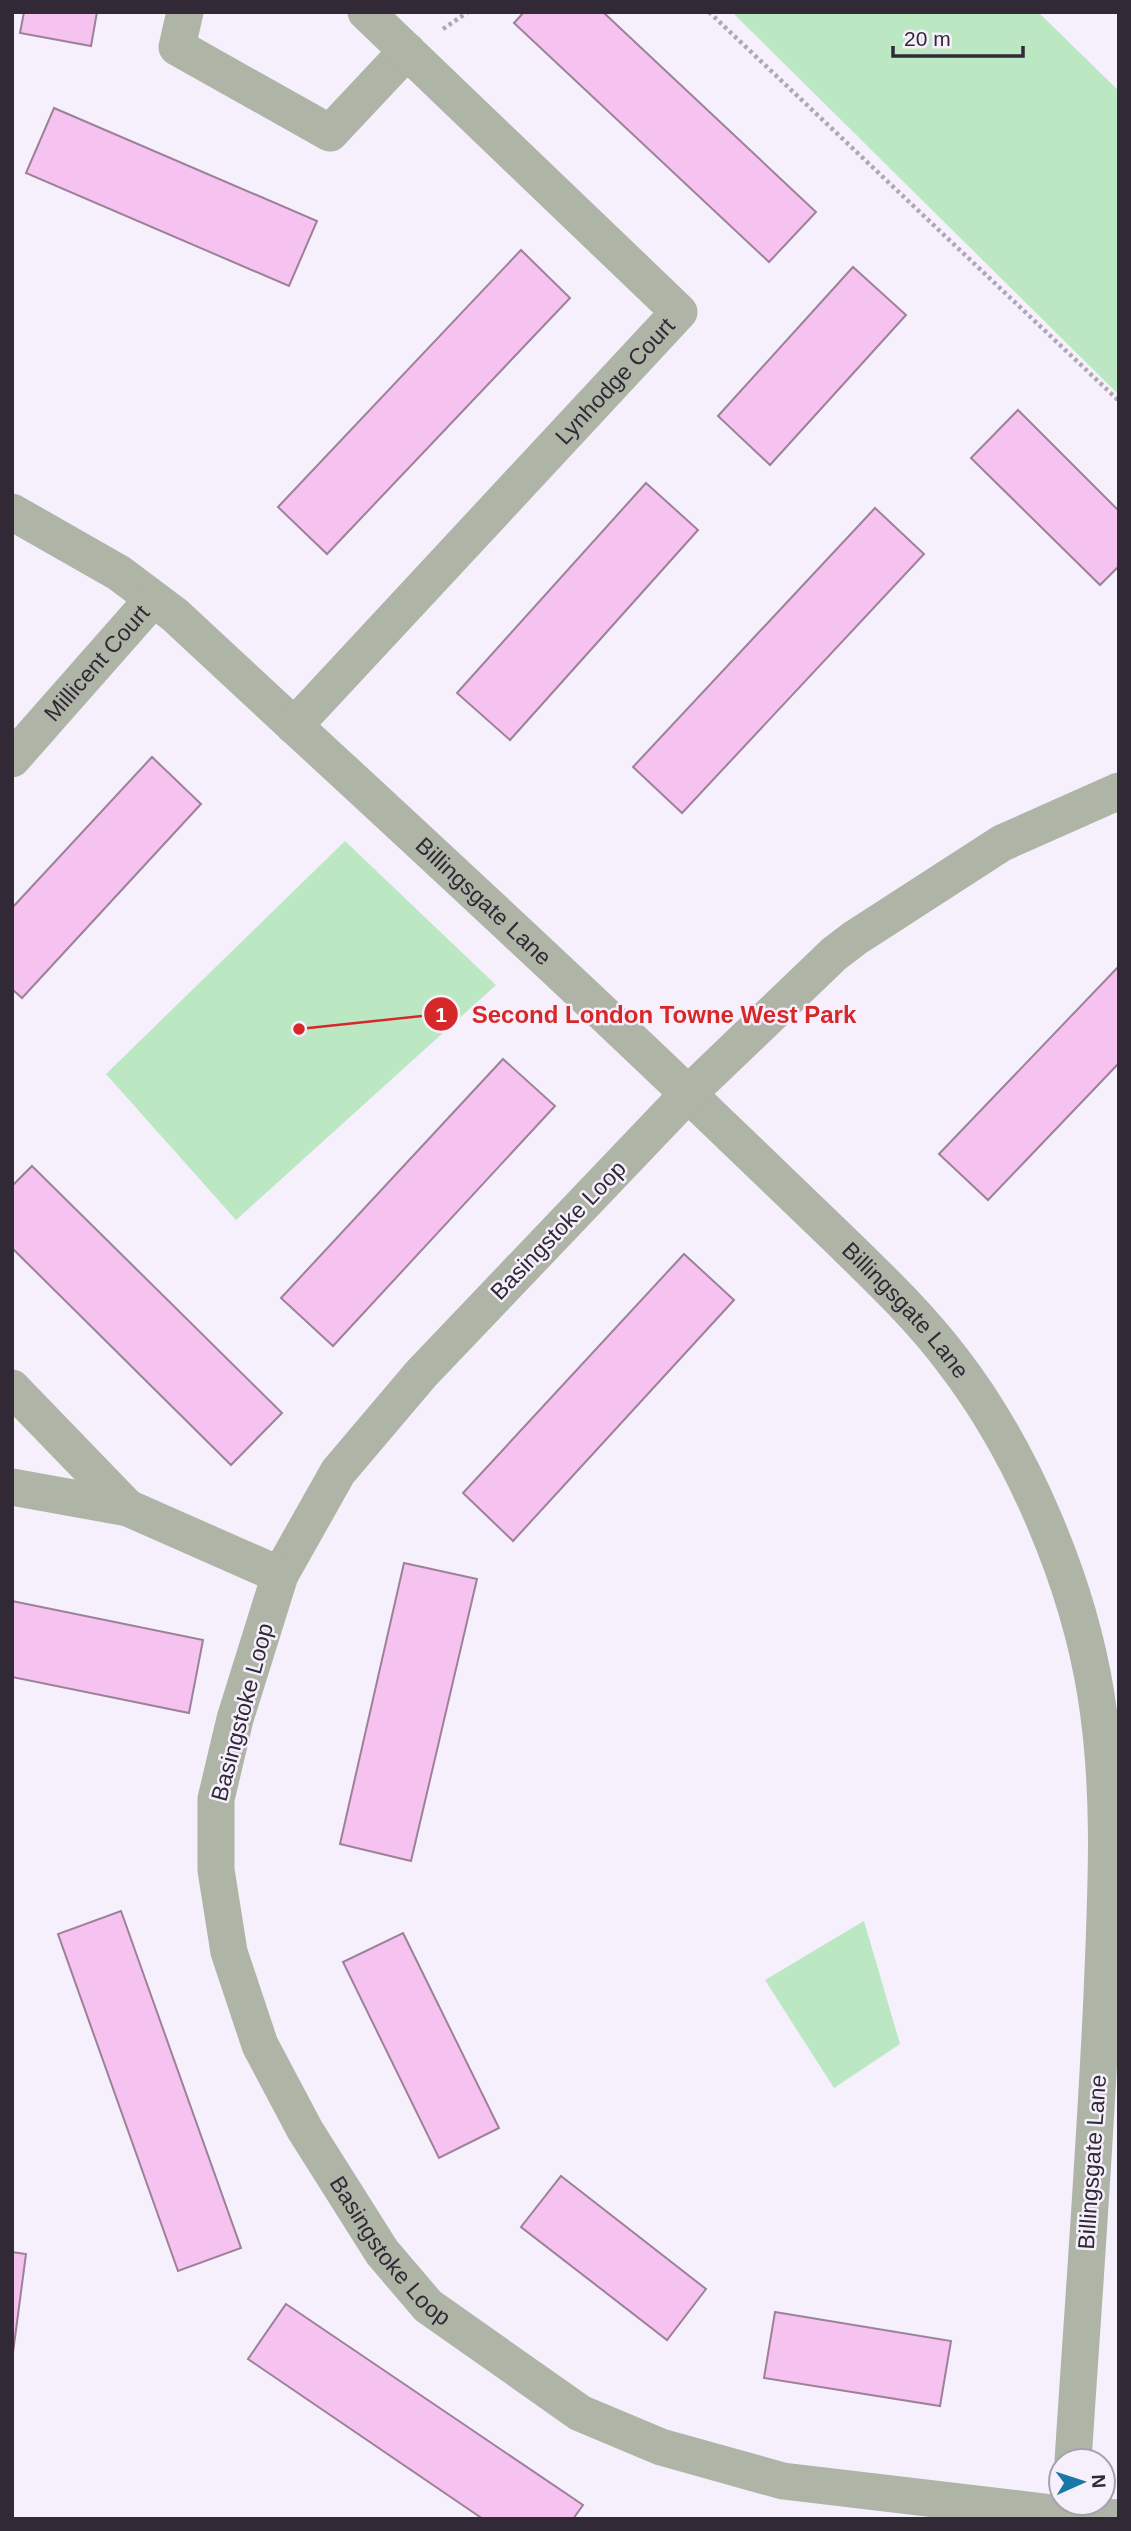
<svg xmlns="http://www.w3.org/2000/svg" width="1131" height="2531" font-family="Helvetica,sans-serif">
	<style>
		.green { fill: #bbe8c3 }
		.building { fill: #f6c3f0; stroke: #9d8199; stroke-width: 2 }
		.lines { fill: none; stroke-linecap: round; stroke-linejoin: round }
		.path { stroke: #afa8b4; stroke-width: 4.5; stroke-dasharray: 3.5 3.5; stroke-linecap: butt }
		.minor { stroke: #aeb4a6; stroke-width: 37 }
		.labels { text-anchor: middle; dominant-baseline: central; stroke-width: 5; stroke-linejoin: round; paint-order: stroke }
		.street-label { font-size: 23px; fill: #312a36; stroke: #f6effc }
		.leader { fill: none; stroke: #d62828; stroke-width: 2.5 }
		.callout-dot { fill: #d62828; stroke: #f6effc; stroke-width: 2.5 }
		.mark-label { font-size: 21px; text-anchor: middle; font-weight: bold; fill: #fff }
		.callout-label { font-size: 24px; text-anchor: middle; font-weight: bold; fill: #d62828; stroke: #f6effc; stroke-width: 5; stroke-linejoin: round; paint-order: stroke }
	</style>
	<rect width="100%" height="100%" fill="#f6effc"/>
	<g class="green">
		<polygon points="732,12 1038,12 1119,91 1119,395"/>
		<polygon points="345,841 496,985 236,1220 106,1074"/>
		<polygon points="864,1921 900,2044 834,2088 765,1980"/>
	</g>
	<g class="building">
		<polygon points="24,12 97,12 91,46 20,33"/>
		<polygon points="524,12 603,12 816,212 769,262 514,23"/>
		<polygon points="54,108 317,221 289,286 26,173"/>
		<polygon points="521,250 570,298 327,554 278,507"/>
		<polygon points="853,267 906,315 770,465 718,416"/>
		<polygon points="1018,410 1119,511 1119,566 1100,585 971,458"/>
		<polygon points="646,483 698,530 510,740 457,693"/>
		<polygon points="875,508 924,554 682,813 633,767"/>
		<polygon points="152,757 201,804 22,998 12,989 12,908"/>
		<polygon points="1119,966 1119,1063 988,1200 939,1154"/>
		<polygon points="503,1059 555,1106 333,1346 281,1298"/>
		<polygon points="32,1166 282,1413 231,1465 12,1248 12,1186"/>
		<polygon points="684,1254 734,1300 513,1541 463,1493"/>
		<polygon points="404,1563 477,1579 411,1861 340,1844"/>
		<polygon points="12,1601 203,1640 189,1713 12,1677"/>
		<polygon points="121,1911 241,2248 178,2271 58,1934"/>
		<polygon points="403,1933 499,2128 439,2158 343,1962"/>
		<polygon points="561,2176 706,2289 667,2340 521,2227"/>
		<polygon points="12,2252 26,2254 12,2360"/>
		<polygon points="286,2304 583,2505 573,2519 483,2519 248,2359"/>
		<polygon points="775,2312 951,2341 940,2406 764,2378"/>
	</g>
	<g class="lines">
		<g class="path">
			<polyline points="709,12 1119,401"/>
			<polyline points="443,29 468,12"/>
		</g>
		<g class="minor">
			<polyline points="185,12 177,47 330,133 407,51"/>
			<path id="s1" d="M12 512 119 573 175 615C354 782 535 946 711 1116 754 1157 796 1198 839 1239 879 1278 919 1316 953 1361 1023 1452 1078 1582 1096 1695 1112 1795 1106 1894 1102 1995 1095 2150 1083 2306 1073 2461"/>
			<path id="s2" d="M294 726 679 312 366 12"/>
			<path id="s3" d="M12 759 153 599"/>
			<path id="s4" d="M1119 791 1002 843 855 938 834 954 688 1094 421 1374 338 1472 280 1575 235 1719 216 1799V1870L229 1952 260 2045 305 2130 382 2252 428 2306 580 2413 661 2447 783 2481 1070 2515 1119 2518"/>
			<polyline points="12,1388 128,1508"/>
			<polyline points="12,1487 128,1508 280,1575"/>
		</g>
	</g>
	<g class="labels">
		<g class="street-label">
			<text stroke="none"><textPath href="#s2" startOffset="471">Lynhodge Court</textPath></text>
			<text stroke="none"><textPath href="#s3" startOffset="128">Millicent Court</textPath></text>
			<text stroke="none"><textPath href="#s1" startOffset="614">Billingsgate Lane</textPath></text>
			<text transform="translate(558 1230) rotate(-46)">Basingstoke Loop</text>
			<text stroke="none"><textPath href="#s1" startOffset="1202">Billingsgate Lane</textPath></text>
			<text transform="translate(242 1712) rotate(-75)">Basingstoke Loop</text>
			<text transform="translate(1092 2162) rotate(-86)">Billingsgate Lane</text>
			<text stroke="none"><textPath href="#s4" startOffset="1895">Basingstoke Loop</textPath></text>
		</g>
	</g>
	<path class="leader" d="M299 1029L441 1014"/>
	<g class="callout-dot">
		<circle cx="299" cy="1029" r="7"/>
		<circle cx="441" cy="1014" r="18"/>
	</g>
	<g class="mark-label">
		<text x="441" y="1022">1</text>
	</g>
	<g class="callout-label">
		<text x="664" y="1023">Second London Towne West Park</text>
	</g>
	<rect width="1131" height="2531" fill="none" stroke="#312a36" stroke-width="28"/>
	<g transform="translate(1082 2482) rotate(87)"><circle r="33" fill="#f6effc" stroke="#a7a0ad" stroke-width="2"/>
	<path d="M0-5L12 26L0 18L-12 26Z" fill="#1978a5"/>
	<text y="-10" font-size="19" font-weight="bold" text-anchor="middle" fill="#312a36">N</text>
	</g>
	<path d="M893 46v10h130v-10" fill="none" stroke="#312a36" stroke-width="3.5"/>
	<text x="904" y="46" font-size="21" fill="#312a36" stroke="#f6effc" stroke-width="5" paint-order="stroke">20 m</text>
</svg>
